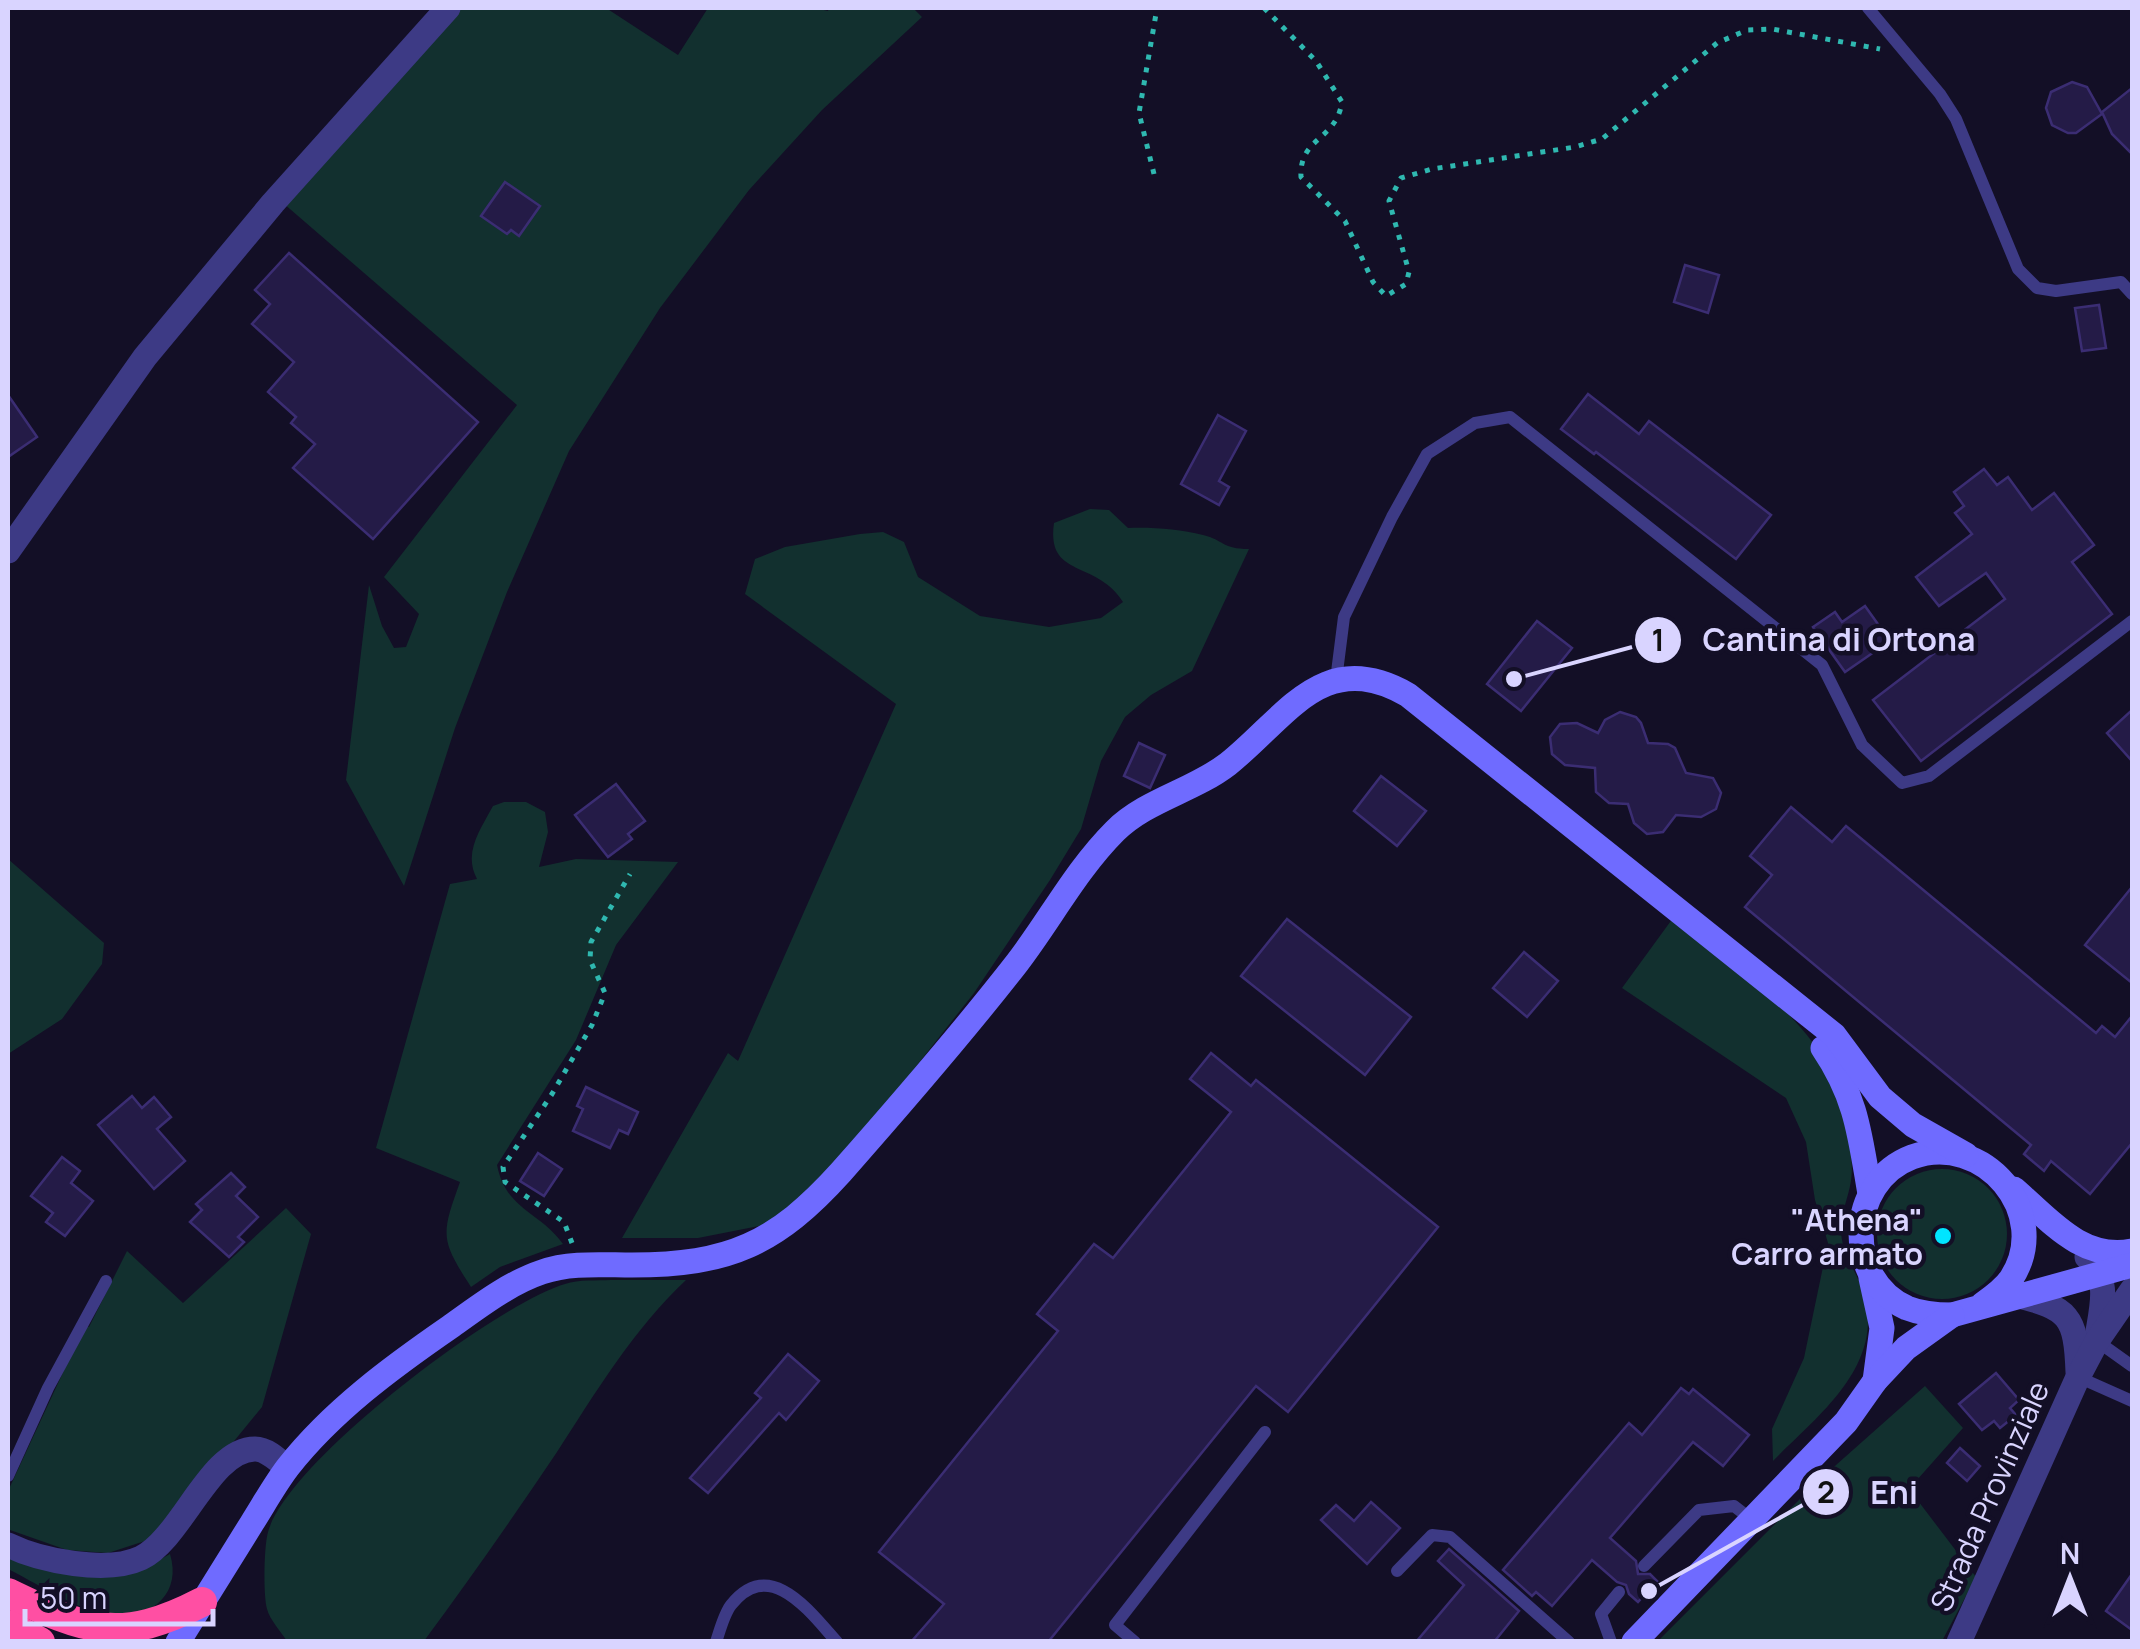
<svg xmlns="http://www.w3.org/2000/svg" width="2140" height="1649" font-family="Manrope,sans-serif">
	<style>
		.green { fill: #12302f }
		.building { fill: #241b47; stroke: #3b2d73; stroke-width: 2.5 }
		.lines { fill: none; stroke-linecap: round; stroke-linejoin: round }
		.path { stroke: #2fb8b0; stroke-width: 5; stroke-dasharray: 5 8; stroke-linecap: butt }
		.service { stroke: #3d3a85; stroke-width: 12 }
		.minor { stroke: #3d3a85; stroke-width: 25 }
		.tertiary { stroke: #3d3a85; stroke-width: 25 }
		.secondary { stroke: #6f6bff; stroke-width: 25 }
		.motorway { stroke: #ff4fa3; stroke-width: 30 }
		.poi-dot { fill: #00e5ff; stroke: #130f26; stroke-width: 4 }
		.labels { text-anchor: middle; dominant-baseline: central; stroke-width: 9; stroke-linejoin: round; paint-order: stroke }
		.poi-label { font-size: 30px; font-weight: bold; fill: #d9d4ff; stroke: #130f26; text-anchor: end }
		.street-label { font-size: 30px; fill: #d9d4ff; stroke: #130f26 }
		.leader { fill: none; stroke: #d9d4ff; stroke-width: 4 }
		.callout-dot { fill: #d9d4ff; stroke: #130f26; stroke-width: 4 }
		.mark-label { font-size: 30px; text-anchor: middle; font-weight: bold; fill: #111 }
		.callout-label { font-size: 32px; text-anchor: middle; font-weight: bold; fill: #d9d4ff; stroke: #130f26; stroke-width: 9; stroke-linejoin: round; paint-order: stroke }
	</style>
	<rect width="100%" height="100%" fill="#130f26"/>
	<g class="green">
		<polygon points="452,8 606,8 678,55 708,8 815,8 828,11 829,8 913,8 922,17 822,110 749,190 660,308 569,451 507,592 455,728 404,886 346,780 369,585 382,626 394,648 406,647 419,614 384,577 517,405 283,203"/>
		<path d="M1090 509 1109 510 1128 528C1152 527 1179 529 1203 535 1224 540 1222 549 1249 549L1192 671 1151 695 1125 717 1101 761 1081 829 1050 880 974 993 828 1178 764 1225 698 1238H622L728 1053 738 1061 896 704 745 594 755 559 785 547 860 534 883 532 904 542 918 577 980 616 1049 627 1101 618 1123 602C1096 559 1046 579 1054 523Z"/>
		<path d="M504 802H526L545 812 548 832 539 867 576 859 678 862 616 945 576 1040 497 1165C506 1210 539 1211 563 1244L500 1267 471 1287C440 1239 441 1235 460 1182L376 1148 450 884 477 879C463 853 480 830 493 806Z"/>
		<polygon points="8,859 104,943 102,964 62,1019 8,1054"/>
		<path d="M1673 918C1743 975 1843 1036 1850 1136 1851 1150 1853 1167 1851 1181 1848 1199 1840 1215 1841 1233 1843 1257 1859 1275 1865 1297 1883 1368 1816 1417 1773 1461L1772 1429 1804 1358 1828 1243 1815 1200 1806 1142 1786 1098 1622 988Z"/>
		<circle cx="1942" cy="1234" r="65"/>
		<polygon points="286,1208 311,1234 262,1407 167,1523 145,1541 108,1553 67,1550 10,1530 8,1491 85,1325 89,1327 127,1251 183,1303"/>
		<path d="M611 1280H686C633 1330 596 1392 557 1452 514 1516 470 1579 424 1641H287C281 1632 270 1620 267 1609 263 1595 264 1546 268 1532 288 1461 495 1305 565 1284 579 1279 597 1281 611 1280Z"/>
		<polygon points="1925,1386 1963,1428 1909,1489 1976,1577 1942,1641 1657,1642 1818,1481"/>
		<path d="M8 1554 159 1560 170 1554C184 1600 141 1625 99 1613 72 1606 34 1582 8 1569Z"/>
	</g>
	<g class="building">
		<polygon points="2072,82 2087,87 2102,114 2076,133 2068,133 2052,125 2046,108 2051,92"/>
		<polygon points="2132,88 2132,154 2112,134 2102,112"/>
		<polygon points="505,182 540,206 519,236 511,230 507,234 481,216"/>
		<polygon points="289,253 478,422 373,539 293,468 315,444 291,423 296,417 268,392 294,362 252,324 270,304 255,290"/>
		<polygon points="1685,265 1719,275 1708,313 1674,302"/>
		<polygon points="2099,305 2106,348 2082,351 2075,308"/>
		<polygon points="1588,394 1639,434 1649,421 1771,515 1736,559 1596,452 1594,454 1561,429"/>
		<polygon points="8,395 37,437 8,457"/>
		<polygon points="1218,415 1246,431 1219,481 1229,487 1219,505 1181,484"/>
		<polygon points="1984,469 1997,485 2008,477 2032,510 2054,493 2094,545 2072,562 2112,614 1921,761 1873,700 2005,599 1986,573 1939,606 1916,577 1972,534 1955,513 1964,506 1954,492"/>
		<polygon points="1865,606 1890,641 1845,672 1813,627 1835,612 1842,622"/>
		<polygon points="1537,621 1572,648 1521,711 1487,684"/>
		<polygon points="2132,710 2132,761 2107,733"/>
		<polygon points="1620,712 1636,717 1641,723 1648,743 1668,744 1675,748 1686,773 1713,778 1721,793 1716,809 1701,817 1676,815 1663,832 1647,834 1634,823 1628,804 1609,803 1596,792 1595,768 1565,765 1552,754 1550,737 1560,724 1577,723 1598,733 1605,720"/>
		<polygon points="1139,743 1165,755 1150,788 1124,776"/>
		<polygon points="1381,776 1426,811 1397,846 1354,811"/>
		<polygon points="616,784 645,821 628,834 632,839 608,857 575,815"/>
		<polygon points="1791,807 1832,842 1846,826 2096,1033 2102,1026 2115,1037 2132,1016 2132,1143 2090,1194 2051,1161 2044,1171 2024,1154 2031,1145 1745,907 1772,875 1750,856"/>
		<polygon points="2132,887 2132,983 2085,945"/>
		<polygon points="1287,919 1411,1017 1365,1075 1241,976"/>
		<polygon points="1524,952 1558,981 1527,1017 1493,988"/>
		<polygon points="1211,1053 1251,1086 1256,1080 1438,1227 1288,1412 1256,1386 1048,1642 911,1642 944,1604 879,1552 1058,1331 1037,1314 1094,1244 1113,1258 1231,1112 1190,1079"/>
		<polygon points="586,1087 638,1112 628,1134 619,1130 610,1148 573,1131 583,1109 577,1106"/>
		<polygon points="132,1096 142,1108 154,1097 171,1117 157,1129 185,1161 154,1189 98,1125"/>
		<polygon points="538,1153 562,1169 544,1196 520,1181"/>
		<polygon points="62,1157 80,1171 71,1183 93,1201 65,1236 46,1222 53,1213 31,1196"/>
		<polygon points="231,1173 245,1187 236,1196 258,1217 238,1237 244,1242 229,1257 190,1222 202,1210 196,1204"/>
		<polygon points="788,1354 819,1381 786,1420 779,1413 708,1493 690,1478 761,1398 755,1393"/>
		<polygon points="1996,1373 2019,1400 2010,1408 2016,1415 2000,1428 1994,1421 1982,1430 1959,1404"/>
		<polygon points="1681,1388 1689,1394 1693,1389 1749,1435 1723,1466 1693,1442 1610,1538 1636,1561 1638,1574 1650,1574 1657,1581 1638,1602 1629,1594 1626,1585 1617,1582 1592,1560 1552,1606 1536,1592 1532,1596 1503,1570 1629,1423 1642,1435"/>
		<polygon points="1960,1448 1980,1466 1967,1481 1947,1463"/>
		<polygon points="1371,1502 1400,1528 1367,1564 1321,1520 1336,1505 1354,1521"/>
		<polygon points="1449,1549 1519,1611 1494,1642 1416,1642 1464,1585 1438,1561"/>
		<polygon points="2132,1574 2132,1630 2106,1611"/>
	</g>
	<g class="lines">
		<g class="path">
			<path d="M1264 8 1316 61 1342 102C1336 141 1299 137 1301 177L1345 221 1373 282 1386 296 1406 284 1409 272 1389 201 1401 178 1432 169 1575 147 1602 139 1717 43 1747 30 1772 29 1880 49"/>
			<polyline points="1154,174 1139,113 1157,8"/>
			<polyline points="572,1243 564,1222 505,1182 503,1167 552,1094 592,1025 605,993 590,960 591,942 630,874"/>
		</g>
		<g class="service">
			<polyline points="1868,8 1940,94 1956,119 2018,269 2037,288 2056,291 2121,282 2132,294"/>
			<polyline points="1336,680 1344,617 1392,517 1427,454 1475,423 1510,417 1822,665 1862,745 1902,783 1929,776 2132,621"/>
			<polyline points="2097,1341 2132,1366"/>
			<polyline points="2078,1377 2132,1401"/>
			<polyline points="8,1476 48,1388 106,1281"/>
			<polyline points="1644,1566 1699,1510 1734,1506 1752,1520"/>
			<polyline points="1397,1571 1432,1535 1450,1537 1569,1642"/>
			<path d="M716 1642C720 1630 724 1614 731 1605 770 1556 810 1612 837 1642"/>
			<polyline points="1135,1642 1115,1625 1265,1432"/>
			<polyline points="1611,1642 1601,1614 1619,1592"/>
		</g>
		<g class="minor">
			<polyline points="8,551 145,357 273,203 448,8"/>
			<path d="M8 1545C41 1561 107 1574 141 1558 182 1538 210 1449 255 1449 267 1449 278 1460 287 1468"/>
		</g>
		<g class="tertiary">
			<path d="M2087 1257C2109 1279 2103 1302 2098 1331"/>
			<path d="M2015 1295C2069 1308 2076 1316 2078 1372"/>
			<polyline points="1959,1642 2078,1377 2097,1341 2132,1290"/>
		</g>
		<g class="secondary">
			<path d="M1823 1048C1857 1098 1860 1136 1870 1194"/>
			<path d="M2014 1189C2049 1219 2081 1261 2132 1251"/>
			<polyline points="1871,1278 1882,1328 1875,1381"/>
			<path d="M1983 1304C1993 1297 2004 1289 2011 1279 2054 1213 1983 1131 1912 1157 1846 1182 1844 1280 1907 1308 1922 1314 1936 1315 1952 1315L2132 1265"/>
			<path d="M178 1642C203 1602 228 1562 252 1523 264 1504 275 1484 288 1467 332 1411 392 1367 450 1327 478 1307 509 1283 542 1272 570 1262 602 1265 632 1265 729 1265 776 1244 841 1172 901 1104 961 1035 1017 963 1050 920 1076 870 1115 831 1146 800 1193 791 1228 764 1287 717 1323 646 1408 695L1834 1035 1880 1097 1913 1125 1966 1155"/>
			<polyline points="1634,1642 1846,1422 1875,1381 1906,1348 1952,1315"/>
		</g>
		<g class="motorway">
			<path d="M8 1593C86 1631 121 1644 202 1602"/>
			<polyline points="8,1625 40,1642"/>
		</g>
	</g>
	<circle class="poi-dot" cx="1943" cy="1236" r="10"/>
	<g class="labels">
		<g class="poi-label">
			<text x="1923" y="1219">"Athena"<tspan x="1923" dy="34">Carro armato</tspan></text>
		</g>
		<g class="street-label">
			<text transform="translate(1989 1496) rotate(-66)">Strada Provinziale</text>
		</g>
	</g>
	<path class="leader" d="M1514 679L1658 640M1649 1591L1826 1492"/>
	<g class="callout-dot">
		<circle cx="1514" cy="679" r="10"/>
		<circle cx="1649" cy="1591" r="10"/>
		<circle cx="1658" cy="640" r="25"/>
		<circle cx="1826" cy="1492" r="25"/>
	</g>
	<g class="mark-label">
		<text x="1658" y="651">1</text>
		<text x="1826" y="1503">2</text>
	</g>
	<g class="callout-label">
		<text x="1839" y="651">Cantina di Ortona</text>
		<text x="1894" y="1504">Eni</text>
	</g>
	<rect width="2140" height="1649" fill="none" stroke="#d9d4ff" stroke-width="20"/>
	<g transform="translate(2070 1579)" stroke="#130f26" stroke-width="8" paint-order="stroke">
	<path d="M0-8L18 38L0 25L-18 38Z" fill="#d9d4ff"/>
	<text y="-15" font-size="28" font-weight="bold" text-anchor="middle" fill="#d9d4ff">N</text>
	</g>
	<path d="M25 1609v15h188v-15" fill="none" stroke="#d9d4ff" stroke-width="5"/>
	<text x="40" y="1609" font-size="30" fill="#d9d4ff" stroke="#130f26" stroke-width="8" paint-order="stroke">50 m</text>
</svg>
